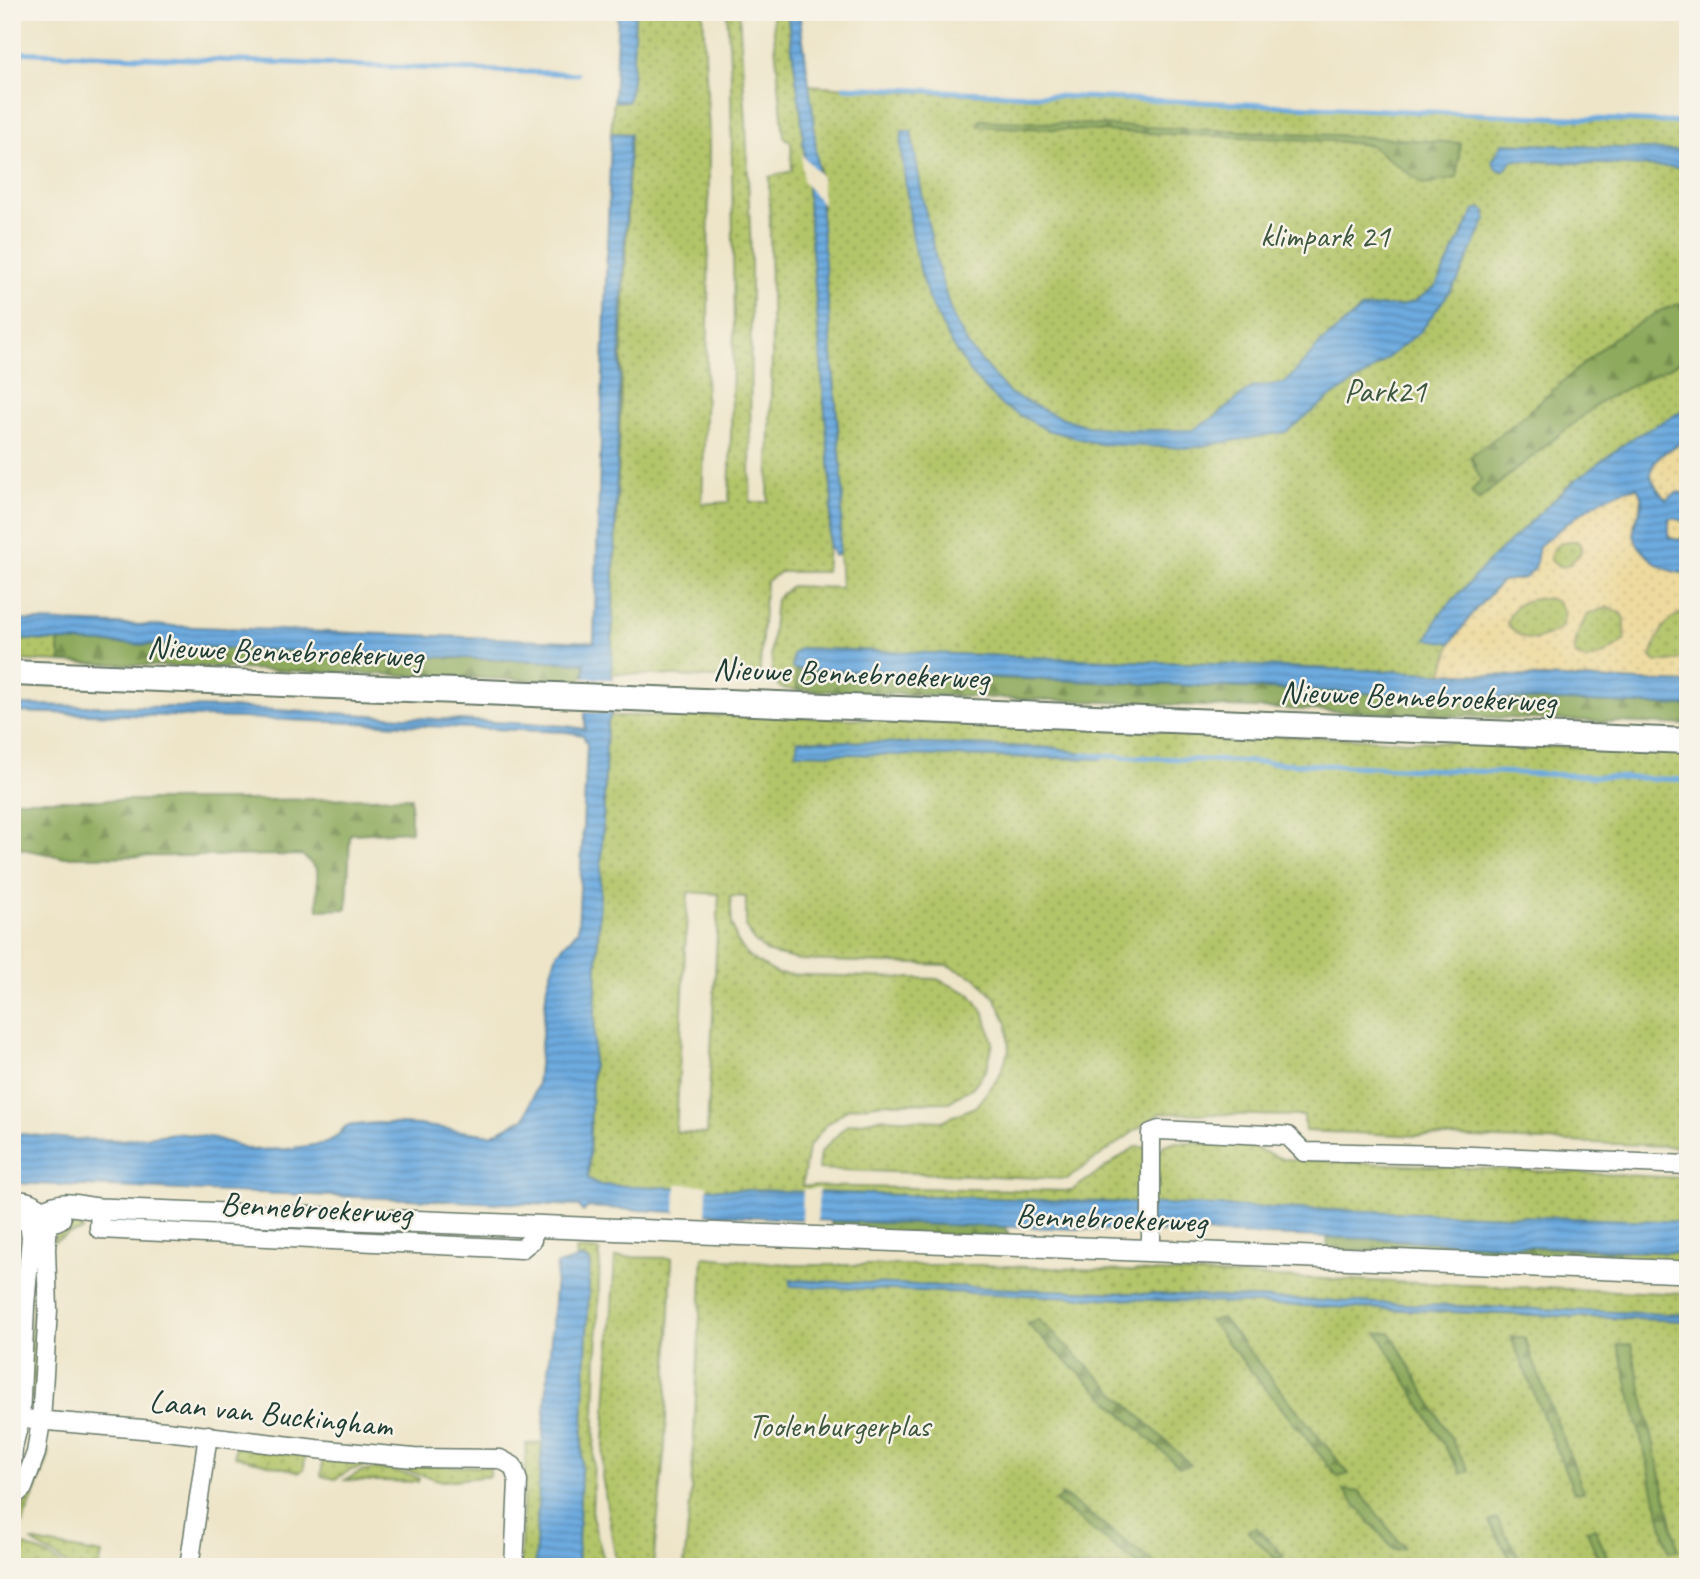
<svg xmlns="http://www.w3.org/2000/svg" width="1700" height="1579" font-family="Caveat,sans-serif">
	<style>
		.green { fill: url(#green-dots); stroke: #69814e; stroke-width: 2; fill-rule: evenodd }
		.forest { fill: url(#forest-firs); stroke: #567448; stroke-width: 2 }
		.sand { fill: url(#sand-dots); stroke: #868c69; stroke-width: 2; fill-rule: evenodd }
		.water { fill: url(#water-rules); stroke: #46748a; stroke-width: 2 }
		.pier { fill: #eee5c9 }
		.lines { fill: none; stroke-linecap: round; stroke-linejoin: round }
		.stream { stroke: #6daadf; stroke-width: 5 }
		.minor-casing { stroke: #677868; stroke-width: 21 }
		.tertiary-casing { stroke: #677868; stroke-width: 24 }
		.secondary-casing { stroke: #677868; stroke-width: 28 }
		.minor { stroke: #fff; stroke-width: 18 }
		.tertiary { stroke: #fff; stroke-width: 21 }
		.secondary { stroke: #fff; stroke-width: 24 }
		.labels { text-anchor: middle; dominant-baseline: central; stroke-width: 5; stroke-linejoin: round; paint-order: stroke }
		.park-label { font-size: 33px; fill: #3d583f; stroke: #f7f3e8 }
		.street-label { font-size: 33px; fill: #1f3d34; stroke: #f7f3e8 }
	</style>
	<defs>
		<pattern id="green-dots" width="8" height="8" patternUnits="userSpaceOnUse" patternTransform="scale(1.75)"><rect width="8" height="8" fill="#b3c569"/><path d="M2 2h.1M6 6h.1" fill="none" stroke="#91a157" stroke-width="1.8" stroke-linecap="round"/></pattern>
		<pattern id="forest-firs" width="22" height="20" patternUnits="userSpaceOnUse" patternTransform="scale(1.75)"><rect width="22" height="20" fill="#8eaa5d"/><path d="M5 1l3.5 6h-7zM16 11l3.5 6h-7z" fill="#738c4e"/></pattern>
		<pattern id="sand-dots" width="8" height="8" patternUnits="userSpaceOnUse" patternTransform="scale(1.75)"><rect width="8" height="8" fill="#eeda9e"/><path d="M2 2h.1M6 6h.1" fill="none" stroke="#ccbc89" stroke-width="1.8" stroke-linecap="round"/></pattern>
		<pattern id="water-rules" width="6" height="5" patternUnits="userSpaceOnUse" patternTransform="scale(1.75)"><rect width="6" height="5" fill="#6daadf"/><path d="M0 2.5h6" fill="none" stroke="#598cb6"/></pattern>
	</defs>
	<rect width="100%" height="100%" fill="#f7f3e8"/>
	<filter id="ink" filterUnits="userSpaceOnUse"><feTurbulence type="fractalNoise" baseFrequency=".0143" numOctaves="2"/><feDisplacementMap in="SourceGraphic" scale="14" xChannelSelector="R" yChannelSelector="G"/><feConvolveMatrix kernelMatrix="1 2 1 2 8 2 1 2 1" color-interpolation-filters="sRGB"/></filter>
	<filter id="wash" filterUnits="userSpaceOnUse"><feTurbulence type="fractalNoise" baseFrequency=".00686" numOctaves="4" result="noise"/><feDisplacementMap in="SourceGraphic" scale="28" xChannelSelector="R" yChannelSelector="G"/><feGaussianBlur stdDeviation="1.57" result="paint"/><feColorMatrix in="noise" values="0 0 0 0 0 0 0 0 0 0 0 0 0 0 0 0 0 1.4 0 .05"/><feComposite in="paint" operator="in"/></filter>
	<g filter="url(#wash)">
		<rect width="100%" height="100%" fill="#eee5c9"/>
		<g class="green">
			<polygon points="635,12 703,12 709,135 708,328 702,504 729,502 734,328 731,79 727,12 739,12 746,122 751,257 750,502 768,502 772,356 769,177 792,171 791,142 784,137 772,12 787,12 801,113 832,499 826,572 780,572 766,582 759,680 611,673 630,134 611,133 614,101 628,102 632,79"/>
			<polygon points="808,85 889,91 1688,122 1688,683 801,648 793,655 792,669 796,670 797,690 781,688 773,680 771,650 776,599 791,586 841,588 839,551 841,462 820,207 822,208 819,167 817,165"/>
			<polygon points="12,639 58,641 61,662 12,660"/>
			<path d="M755 715 1688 752V1147L1305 1131 1304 1116 1160 1113 1067 1179 818 1169 820 1153 847 1125 881 1118 942 1121 975 1107 999 1077 1009 1050 1007 1023 996 999 976 978 947 965 799 960 769 953 754 941 746 926V897L730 896 732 924 737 941 749 957 778 974 937 979 970 994 985 1014 993 1043 987 1068 973 1087 949 1102 883 1103 849 1108 825 1126 808 1148 802 1186 1071 1191 1135 1147H1143L1159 1153 1164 1145 1173 1142 1247 1145 1282 1159 1685 1178 1688 1180V1222L600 1185 588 1179 607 725 610 716ZM798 740 1058 748 1098 758 797 753ZM688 892 719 894 707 1134 676 1132Z"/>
			<path d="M83 1216 82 1231 70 1233 53 1242C56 1222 65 1219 83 1216Z"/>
			<polygon points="576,1249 600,1251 592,1517 606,1567 577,1567 590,1261 581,1258 577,1259"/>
			<polygon points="1618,1251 1682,1253 1682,1263 1618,1261"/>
			<polygon points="615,1257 672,1258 665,1445 653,1567 617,1567 602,1476"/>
			<polygon points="703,1257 798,1265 979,1265 1688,1294 1688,1315 790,1280 1469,1313 1688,1321 1688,1567 684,1567 691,1493"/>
			<polygon points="36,1258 42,1258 38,1395 31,1398 27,1392"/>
			<polygon points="542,1443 536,1567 520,1567 526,1444"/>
			<polygon points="235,1447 305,1456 304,1469 300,1472 235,1456"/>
			<path d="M43 1450 48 1451 49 1454C41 1482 30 1505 19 1531H14L38 1472Z"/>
			<polygon points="323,1459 441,1466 490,1467 490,1476 443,1481 393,1467 366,1466 351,1470 335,1479 321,1476"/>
			<polygon points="376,1469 395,1471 419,1478 418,1482 345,1480 360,1472"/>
			<polygon points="30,1541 102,1554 99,1567 72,1567"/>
			<polygon points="17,1543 45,1554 65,1567 29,1567 13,1558"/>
		</g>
		<g class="forest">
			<polygon points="980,120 1334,135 1460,143 1457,178 1424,185 1370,145 1333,141 979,126"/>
			<polygon points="1688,301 1688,358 1603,400 1478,500 1471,492 1481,480 1470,457 1519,420 1613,338 1662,310"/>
			<polygon points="58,641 585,663 584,682 61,662"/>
			<polygon points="796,670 1688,706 1688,725 797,690"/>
			<polygon points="411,797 411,831 350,834 347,909 318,910 317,869 302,855 62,857 12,847 12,800 267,800"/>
			<polygon points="832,1221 1005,1227 1010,1237 830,1230"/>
			<polygon points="1327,1237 1618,1251 1618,1261 1328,1249"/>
			<polygon points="1222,1318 1349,1474 1338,1477 1210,1321"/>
			<polygon points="1038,1319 1191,1465 1179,1467 1027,1324"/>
			<polygon points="1390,1332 1469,1470 1461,1474 1378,1333"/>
			<polygon points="1511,1337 1524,1337 1584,1492 1574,1492"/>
			<polygon points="1631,1344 1678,1551 1669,1552 1618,1345"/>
			<polygon points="1343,1490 1360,1492 1404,1548 1394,1550"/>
			<polygon points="1064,1495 1159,1567 1141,1567 1055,1501"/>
			<polygon points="1497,1519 1525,1567 1515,1567 1489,1522"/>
			<polygon points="1256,1527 1284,1556 1276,1560 1248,1531"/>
			<polygon points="1595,1528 1611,1567 1601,1567 1587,1530"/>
		</g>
		<g class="sand">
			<path d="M1688 439V494L1678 493 1666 500C1662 494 1656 488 1653 482 1642 461 1673 447 1688 439Z"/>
			<path d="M1637 487C1646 500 1640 511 1634 525 1648 548 1655 574 1688 573V612C1665 615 1657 637 1651 657L1656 662H1670L1688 657V683L1443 673 1451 643 1476 609 1502 581 1525 578 1535 568 1538 546C1569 522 1599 494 1637 487ZM1569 541H1577L1581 546V552C1572 563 1563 575 1550 559 1552 547 1558 543 1569 541ZM1546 598 1558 602 1565 613 1561 628C1537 642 1526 646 1507 623 1513 601 1526 600 1546 598ZM1607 607C1628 614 1625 620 1625 640 1615 648 1599 660 1585 659 1584 659 1575 655 1574 654L1577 635 1587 615Z"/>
			<polygon points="1669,518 1675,518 1682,521 1688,518 1688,536 1678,540 1668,537"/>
		</g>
		<g class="water">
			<polygon points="618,12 635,12 632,79 628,102 614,101"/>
			<polygon points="787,12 799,12 813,112 843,493 839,551 837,555 834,556 833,552 829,548 832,499 801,113"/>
			<polygon points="902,131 911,131 924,205 939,272 952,315 969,347 1009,393 1052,414 1087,426 1129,430 1193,430 1216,416 1252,387 1285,383 1321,343 1361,309 1381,306 1400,306 1415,301 1436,286 1474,211 1480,208 1486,211 1486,219 1458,280 1421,331 1369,373 1328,399 1286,432 1190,448 1099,444 1047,430 1001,405 974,377 951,343 928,298 914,248 901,149"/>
			<path d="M611 133 630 134 622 297 611 673C618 687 613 710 607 725L588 1179 600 1185 1688 1222V1253L1327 1237 832 1221 588 1207 583 1212 579 1206 12 1183V1133L72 1139 122 1140 176 1133 215 1138 252 1150 287 1149 327 1143 337 1136 346 1126 376 1123 418 1125 491 1135 525 1118 537 1085 547 985 557 953 578 930 587 745 583 735 566 732 241 718 12 712V705L241 708 566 726 585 729V663L12 639V620L594 642Z"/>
			<polygon points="1503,143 1688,151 1688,168 1513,160 1504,171 1497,169 1492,161"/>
			<path d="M1688 408V439C1673 447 1643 460 1653 482 1656 488 1661 494 1666 500L1678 492 1688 494V518L1682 521 1675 518H1669V538L1678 540 1688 536V573C1676 574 1661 568 1652 560 1610 525 1656 516 1637 487 1599 494 1569 522 1539 546L1535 568 1525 578 1502 581 1476 609 1451 643 1427 639 1439 615 1491 559 1574 481 1634 437Z"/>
			<polygon points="800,648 1688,683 1688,706 792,669 793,654"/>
			<polygon points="798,740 1058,748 1102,759 796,753"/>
			<polygon points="581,1258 590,1261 577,1567 535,1567 539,1484 557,1265"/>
			<polygon points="790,1280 1688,1315 1688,1321 790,1286"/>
		</g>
		<g class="pier">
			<polygon points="801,154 821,176 823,205 803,181"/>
			<polygon points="581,678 618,679 614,713 580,712"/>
			<polygon points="676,1184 707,1185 706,1217 675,1216"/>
			<polygon points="803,1189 819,1189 817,1224 802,1223"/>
		</g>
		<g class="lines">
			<g class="stream">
				<polyline points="12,52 577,74"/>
				<polyline points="844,87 1688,123"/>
				<polyline points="1083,755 1688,780"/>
			</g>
		</g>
	</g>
	<g filter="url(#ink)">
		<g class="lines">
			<defs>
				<g id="minor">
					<polyline points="100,1209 99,1229 521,1249 532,1240 533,1225"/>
					<polyline points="1148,1251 1151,1239 1151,1133 1159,1130 1288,1136 1304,1152 1448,1155 1688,1165"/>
					<polyline points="12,1418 166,1431 316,1449 414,1458 500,1459 513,1466 518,1481 514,1567"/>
					<polyline points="12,1464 13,1447 20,1419 25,1306 31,1237 29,1223 42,1212 48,1223 46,1249 48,1310 41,1421 36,1453 23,1488 14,1496 12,1502"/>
					<polyline points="189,1567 208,1435"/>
				</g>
				<g id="tertiary">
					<path d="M12 1203C25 1200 32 1204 42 1212 67 1199 74 1207 100 1209L1688 1272"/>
					<polyline points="12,1208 29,1223 48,1223 60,1218"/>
				</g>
				<polyline id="secondary" points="12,673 1688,741"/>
			</defs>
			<use href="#minor" class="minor-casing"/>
			<use href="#tertiary" class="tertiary-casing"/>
			<use href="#secondary" class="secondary-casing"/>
			<use href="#minor" class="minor"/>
			<use href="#tertiary" class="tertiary"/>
			<use href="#secondary" class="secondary"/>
		</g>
	</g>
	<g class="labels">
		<g class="park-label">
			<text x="1325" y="236">klimpark 21</text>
			<text x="1385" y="391">Park21</text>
			<text x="839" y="1426">Toolenburgerplas</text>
		</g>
		<g class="street-label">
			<text transform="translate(285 651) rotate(2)">Nieuwe Bennebroekerweg</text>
			<text transform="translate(851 673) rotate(2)">Nieuwe Bennebroekerweg</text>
			<text transform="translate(1418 696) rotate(2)">Nieuwe Bennebroekerweg</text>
			<text transform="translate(316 1208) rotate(3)">Bennebroekerweg</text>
			<text transform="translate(1111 1218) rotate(2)">Bennebroekerweg</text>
			<text transform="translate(271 1413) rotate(6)">Laan van Buckingham</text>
		</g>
	</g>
	<rect width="1700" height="1579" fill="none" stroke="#f7f3e8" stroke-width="42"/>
</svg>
